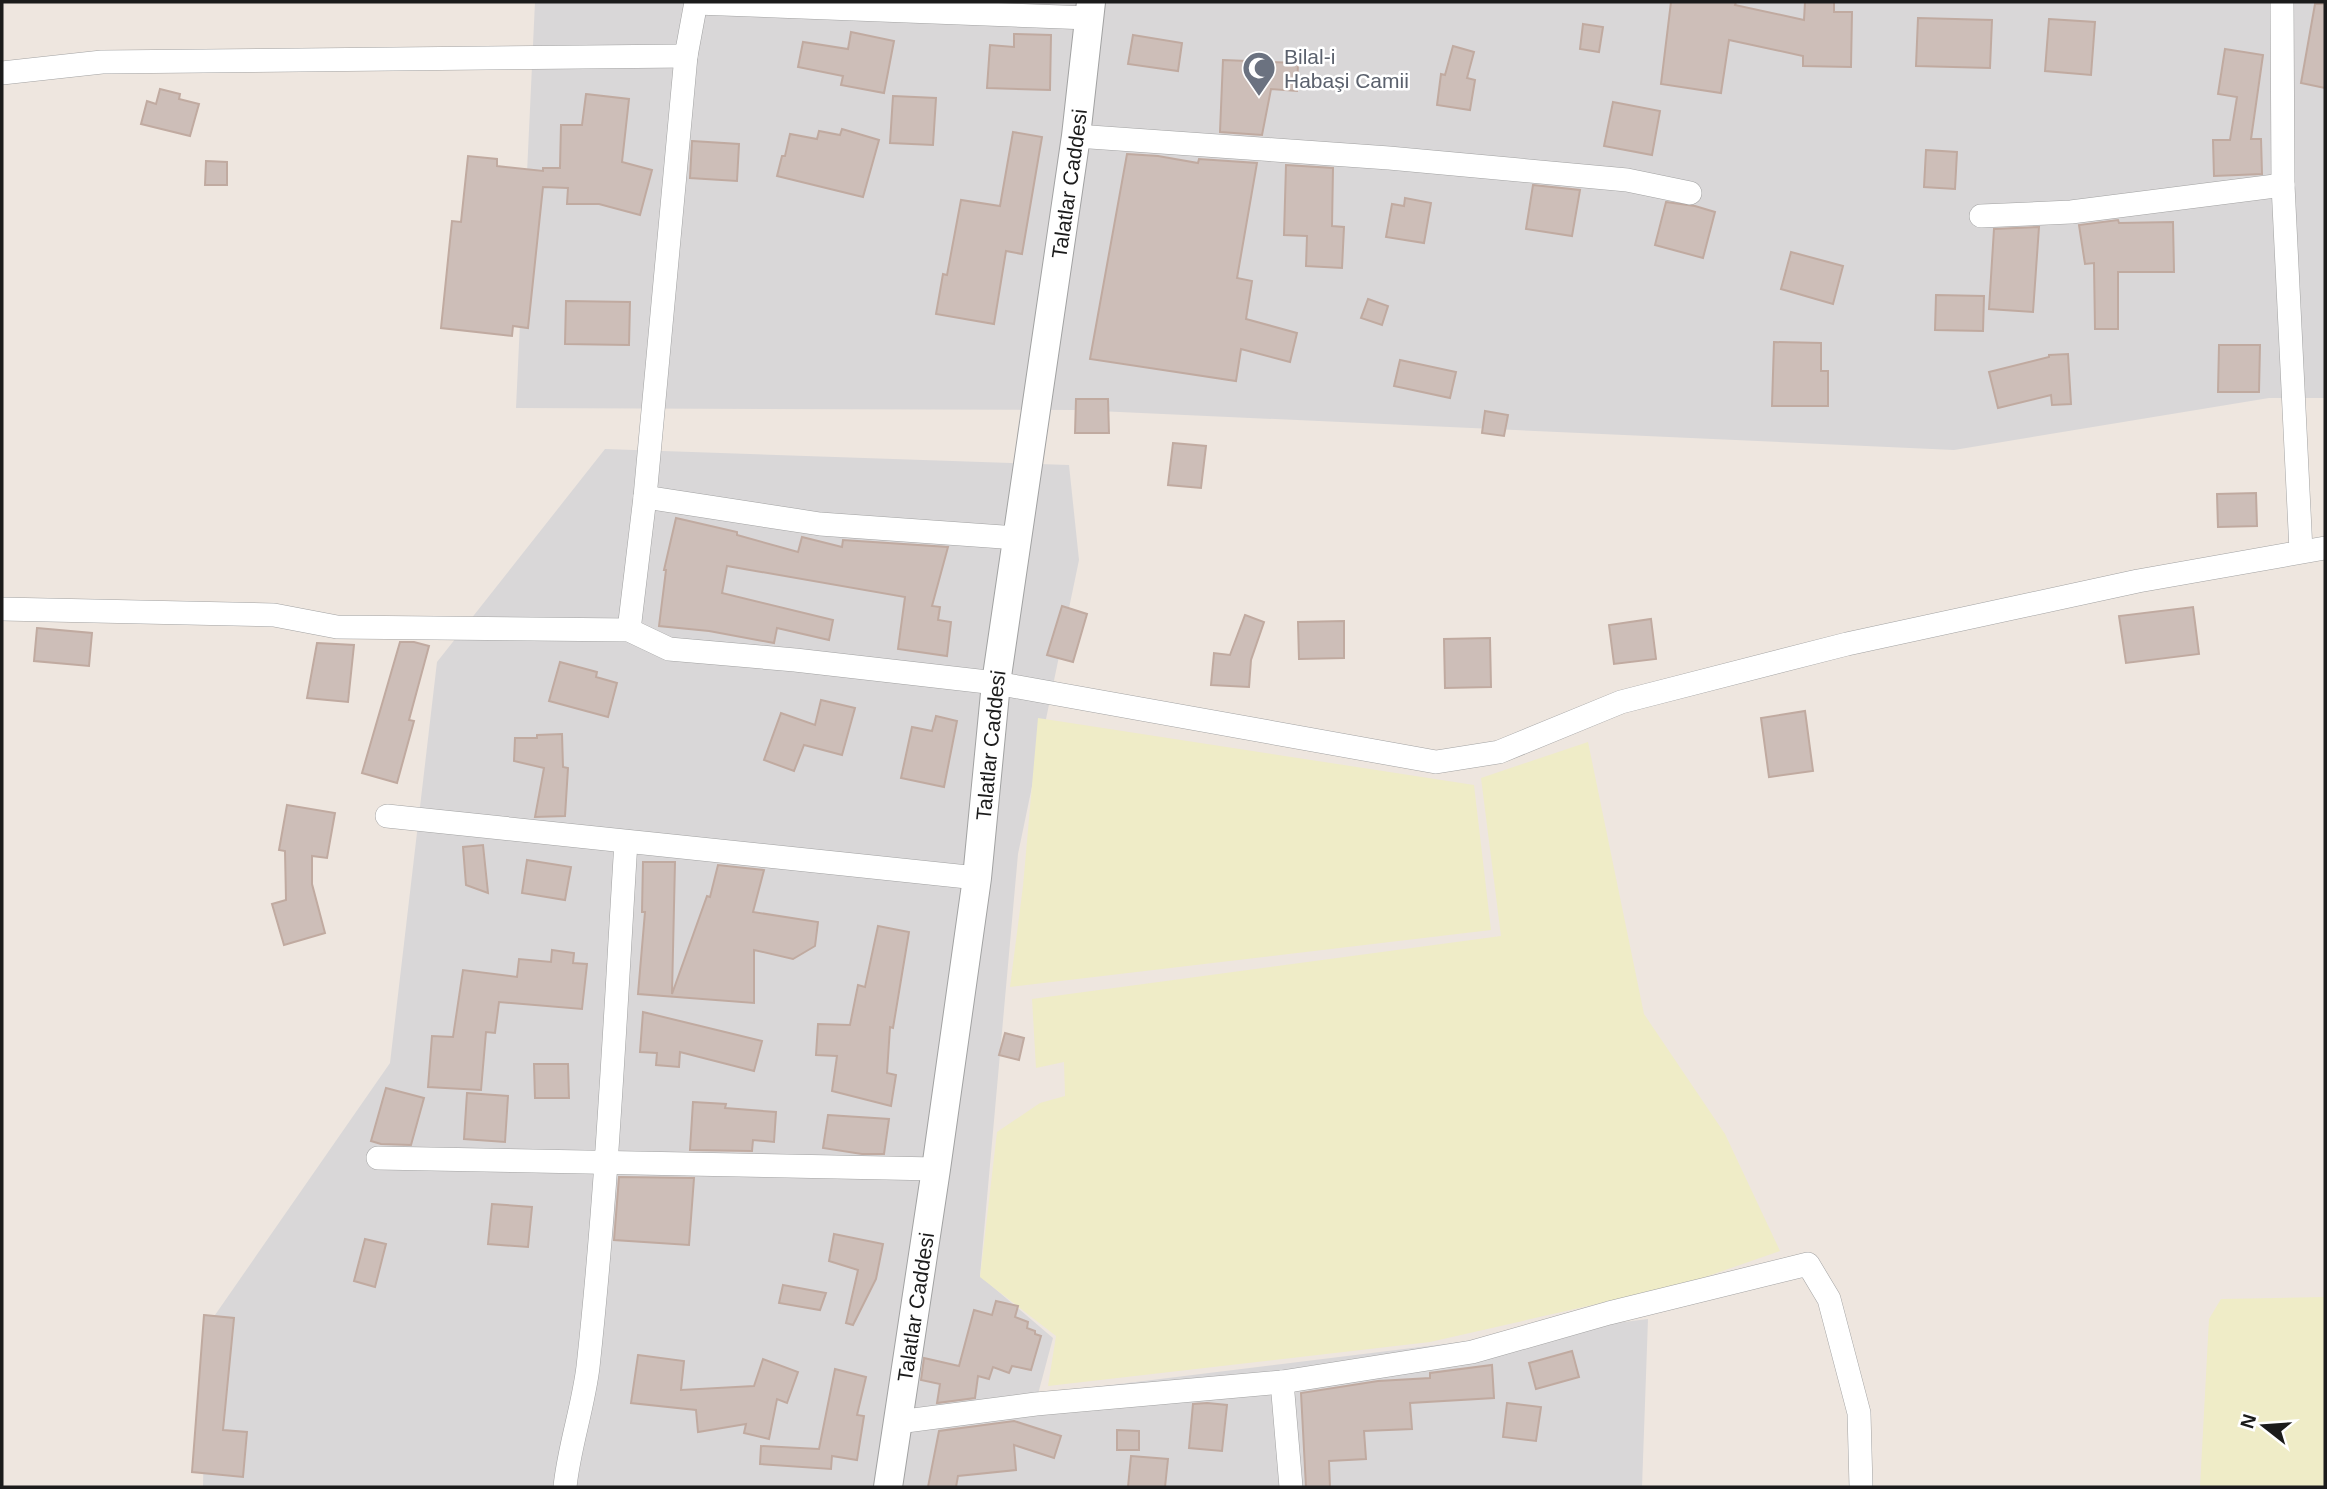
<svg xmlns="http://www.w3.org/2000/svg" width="2327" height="1489" font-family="Arial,sans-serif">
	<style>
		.residential { fill: #d9d7d8 }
		.farmland { fill: #efecc7 }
		.building { fill: #cdbeb8; stroke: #c0aaa0; stroke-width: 2 }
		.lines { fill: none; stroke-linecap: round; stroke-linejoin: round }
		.minor-casing { stroke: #a2a2a2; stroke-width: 24 }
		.tertiary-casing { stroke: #a2a2a2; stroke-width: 30 }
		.minor { stroke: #fff; stroke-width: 23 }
		.tertiary { stroke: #fff; stroke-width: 28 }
		.labels { text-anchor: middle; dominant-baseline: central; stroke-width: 5; stroke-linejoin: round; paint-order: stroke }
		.worship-label { font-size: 21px; fill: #5b616d; stroke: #fff; text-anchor: start }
		.street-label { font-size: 21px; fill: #1b1b1b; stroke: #fff }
	</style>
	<rect width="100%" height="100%" fill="#eee6df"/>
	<g class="residential">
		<polygon points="535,2 2325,2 2325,398 2269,398 1954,450 1076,410 516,408"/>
		<polygon points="605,449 1069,465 1079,560 1018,854 980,1276 1053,1338 1038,1394 1648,1319 1642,1487 203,1487 206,1328 390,1063 437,662"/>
	</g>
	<g class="farmland">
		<polygon points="1038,718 1474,785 1491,930 1010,987 1023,886"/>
		<polygon points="1588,742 1644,1014 1725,1134 1780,1251 1685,1284 1430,1342 1048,1386 1056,1336 980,1277 997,1132 1040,1103 1065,1096 1064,1062 1036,1068 1032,999 1501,936 1481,778"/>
		<polygon points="2325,1297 2325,1487 2200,1487 2209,1319 2221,1299"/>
	</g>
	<g class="building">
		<polygon points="1671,2 1736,2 1735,5 1804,20 1805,2 1834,2 1834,12 1852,12 1851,67 1803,66 1803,56 1729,40 1721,93 1661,84"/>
		<polygon points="2315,4 2325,4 2325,88 2301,83"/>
		<polygon points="1918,18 1992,20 1990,68 1916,66"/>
		<polygon points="2049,19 2095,22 2091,75 2045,71"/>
		<polygon points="1583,24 1603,27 1599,52 1580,49"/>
		<polygon points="851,32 894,41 884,93 841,85 843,76 798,67 803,42 848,49"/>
		<polygon points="1014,34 1051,35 1050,90 987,88 990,45 1014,47"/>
		<polygon points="1133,35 1182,43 1178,71 1128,64"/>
		<polygon points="1453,46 1474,52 1467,78 1475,80 1470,110 1437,105 1441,74 1445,75"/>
		<polygon points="2225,49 2263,55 2251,139 2261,139 2262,174 2214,176 2213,140 2230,140 2237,97 2218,94"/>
		<polygon points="1223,60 1298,63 1297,91 1271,89 1262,135 1220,132"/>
		<polygon points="160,89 180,94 179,99 199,104 190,136 141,124 147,101 156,104"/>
		<polygon points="586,94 629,99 622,162 652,170 640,215 599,204 567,204 568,188 543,187 528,328 513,326 512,336 441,328 452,221 461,222 468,156 497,159 497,166 543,171 543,168 560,168 561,125 582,125"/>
		<polygon points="893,96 936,98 933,145 890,143"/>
		<polygon points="1613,102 1660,111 1652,155 1604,146"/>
		<polygon points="842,129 879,140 863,197 777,176 782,156 785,156 790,134 817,139 819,131 840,135"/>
		<polygon points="1013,132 1042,137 1022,254 1006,251 994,324 936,314 943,274 947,275 961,200 1000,206"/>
		<polygon points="692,141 739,144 737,181 690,178"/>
		<polygon points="1926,150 1957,152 1955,189 1924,187"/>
		<polygon points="1127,154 1158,156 1198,163 1199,159 1257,163 1237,278 1252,281 1246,319 1297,333 1290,362 1241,349 1236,381 1090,359"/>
		<polygon points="206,161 227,162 227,185 205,185"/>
		<polygon points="1286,165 1333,168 1332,226 1344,227 1342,268 1306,266 1307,236 1284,235"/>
		<polygon points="1533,185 1580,190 1572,236 1526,229"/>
		<polygon points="1405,198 1431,203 1424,243 1386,237 1392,204 1404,206"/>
		<polygon points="1666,202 1695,206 1715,212 1703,258 1655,245"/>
		<polygon points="2118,220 2119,223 2173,222 2174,272 2118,272 2118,329 2095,329 2094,263 2085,264 2079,225"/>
		<polygon points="2039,227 2033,312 1989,309 1994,229"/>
		<polygon points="1791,252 1843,266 1833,304 1781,289"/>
		<polygon points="1936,295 1984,296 1983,331 1935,330"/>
		<polygon points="1368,299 1388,306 1382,325 1361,318"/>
		<polygon points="566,301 630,302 629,345 565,344"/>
		<polygon points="1774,342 1821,343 1821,371 1828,371 1828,406 1772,406"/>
		<polygon points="2219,345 2260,345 2259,392 2218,392"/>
		<polygon points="2068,354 2071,404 2052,405 2051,395 1998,408 1989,372 2049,357 2049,355"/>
		<polygon points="1400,360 1456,372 1450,398 1394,386"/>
		<polygon points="1076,399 1108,399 1109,433 1075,433"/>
		<polygon points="1485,411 1508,415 1504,436 1482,433"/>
		<polygon points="1173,443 1206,446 1201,488 1168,485"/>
		<polygon points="2256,493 2257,526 2218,527 2217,494"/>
		<polygon points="676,518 737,532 737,535 798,552 802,537 842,547 843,540 948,547 932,606 940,607 938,620 951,622 947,656 898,649 905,597 727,566 722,593 833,620 829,640 777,628 774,643 709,631 659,626 666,570 664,570"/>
		<polygon points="1062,606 1087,614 1073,662 1047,655"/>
		<polygon points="2193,607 2199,654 2126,663 2119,616"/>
		<polygon points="1245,615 1264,622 1251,660 1249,687 1211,685 1214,653 1230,655"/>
		<polygon points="1651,619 1656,659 1614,664 1609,625"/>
		<polygon points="1344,621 1344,658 1299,659 1298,622"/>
		<polygon points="37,628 92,633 89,666 34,661"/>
		<polygon points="1490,638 1491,687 1445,688 1444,639"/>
		<polygon points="400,642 414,642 429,646 409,720 414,721 397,783 362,773"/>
		<polygon points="317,643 354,645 348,702 307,698"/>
		<polygon points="560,662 597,672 596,677 617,683 608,717 549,701"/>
		<polygon points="821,700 855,708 842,755 804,745 794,771 764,760 781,713 815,725"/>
		<polygon points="1805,711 1813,771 1769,777 1761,718"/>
		<polygon points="936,716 957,721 944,787 901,778 912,727 932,731"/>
		<polygon points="562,734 563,767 568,768 565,816 535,817 544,768 514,761 515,738 537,738 537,735"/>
		<polygon points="287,805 335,813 327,858 312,856 312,884 325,933 284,945 272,904 286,900 285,851 279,850"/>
		<polygon points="483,845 488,893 466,885 463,847"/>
		<polygon points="527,860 571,867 565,900 522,893"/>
		<polygon points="643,862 675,862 672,994 707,896 710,897 718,865 764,870 753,912 818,922 815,946 793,959 754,950 754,1003 638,994 645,912 642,912"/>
		<polygon points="878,926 909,932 893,1028 890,1027 887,1073 896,1075 891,1106 832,1091 837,1056 816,1055 818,1024 850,1025 858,985 865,987"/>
		<polygon points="552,950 574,953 573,963 587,964 582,1009 499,1002 495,1033 486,1032 481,1090 428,1087 432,1036 453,1037 463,970 517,977 519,959 551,962"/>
		<polygon points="643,1012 762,1041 754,1071 680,1052 679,1067 656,1065 657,1053 640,1052"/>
		<polygon points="1005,1033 1024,1038 1019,1060 999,1055"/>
		<polygon points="534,1064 568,1064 569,1098 535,1098"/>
		<polygon points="386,1088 424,1098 411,1145 381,1144 371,1141"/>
		<polygon points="467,1093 508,1096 505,1142 464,1139"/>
		<polygon points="693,1102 726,1104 725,1108 776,1112 774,1142 753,1140 752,1151 690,1150"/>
		<polygon points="828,1115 889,1119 884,1154 862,1154 823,1148"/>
		<polygon points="619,1177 694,1178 689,1245 614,1240"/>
		<polygon points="492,1204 532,1207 528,1247 488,1244"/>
		<polygon points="834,1234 883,1244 876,1279 853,1325 846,1323 858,1270 829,1261"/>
		<polygon points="365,1239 386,1244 375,1287 354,1281"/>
		<polygon points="783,1285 826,1293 820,1310 779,1303"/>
		<polygon points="996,1301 1018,1306 1015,1317 1028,1322 1027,1328 1035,1331 1035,1334 1041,1336 1031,1370 1012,1366 1009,1373 993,1367 989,1379 978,1376 975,1398 937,1403 940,1384 921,1380 924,1358 959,1366 974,1310 992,1315"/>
		<polygon points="204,1315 234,1318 223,1430 247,1432 243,1477 192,1472"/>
		<polygon points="1572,1351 1579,1377 1536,1389 1529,1363"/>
		<polygon points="638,1355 684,1361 681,1390 754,1386 763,1359 798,1372 787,1403 777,1399 769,1439 744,1433 746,1424 698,1432 696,1410 631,1403"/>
		<polygon points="1492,1365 1494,1398 1410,1403 1412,1429 1364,1431 1366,1459 1329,1461 1330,1487 1306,1487 1301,1393 1378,1381 1430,1378 1430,1373"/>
		<polygon points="835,1369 866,1377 857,1415 864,1416 857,1460 832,1456 831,1469 760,1464 761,1446 819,1449"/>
		<polygon points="1207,1403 1227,1405 1222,1451 1189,1448 1193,1404"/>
		<polygon points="1507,1403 1541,1407 1536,1441 1503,1437"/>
		<polygon points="1014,1421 1061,1436 1054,1458 1014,1445 1016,1470 958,1476 956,1487 928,1487 939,1431"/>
		<polygon points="1117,1430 1139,1431 1139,1450 1117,1450"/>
		<polygon points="1131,1456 1168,1459 1165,1487 1128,1487"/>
	</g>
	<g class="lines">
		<defs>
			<g id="minor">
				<polyline points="2282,2 2283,185 2301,551"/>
				<polyline points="696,3 1089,18"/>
				<polyline points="2,73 102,62 686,56"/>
				<polyline points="1076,136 1389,158 1627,180 1690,193"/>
				<polyline points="1981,216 2071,212 2283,185"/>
				<polyline points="645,497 820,524 1017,538"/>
				<polyline points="2,609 274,615 337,627 629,630 669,649 795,660 996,683 1436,762 1499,752 1621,702 1847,644 2138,581 2325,548"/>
				<polyline points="629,630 645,497 686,56 696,2"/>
				<polyline points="387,816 977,878"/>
				<polyline points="378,1158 936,1169"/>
				<polyline points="1282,1382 1291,1487"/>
				<polyline points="898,1422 1036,1404 1282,1382 1472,1352 1609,1313 1808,1264 1829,1299 1859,1413 1861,1487"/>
				<path d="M565 1487C569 1447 583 1408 588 1367 607 1193 615 1017 626 842"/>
			</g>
			<g id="tertiary">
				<path id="s1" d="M888 1487 936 1169 977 878 996 683 1076 136 1091 2"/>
			</g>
		</defs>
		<use href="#minor" class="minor-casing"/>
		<use href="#tertiary" class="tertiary-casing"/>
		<use href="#minor" class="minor"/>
		<use href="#tertiary" class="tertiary"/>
	</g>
	<defs>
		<symbol id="mosque-pin" viewBox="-11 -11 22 30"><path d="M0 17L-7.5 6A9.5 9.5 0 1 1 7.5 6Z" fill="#6b7280" stroke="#fff"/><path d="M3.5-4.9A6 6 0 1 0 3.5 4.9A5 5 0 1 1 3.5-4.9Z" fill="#fff"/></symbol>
	</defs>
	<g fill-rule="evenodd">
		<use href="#mosque-pin" x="1240" y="49" width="38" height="52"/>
	</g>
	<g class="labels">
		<g class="worship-label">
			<text x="1284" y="56">Bilal-i<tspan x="1284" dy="24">Habaşi Camii</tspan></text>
		</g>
		<g class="street-label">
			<text stroke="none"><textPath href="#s1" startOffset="1316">Talatlar Caddesi</textPath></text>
			<text stroke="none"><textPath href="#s1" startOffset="749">Talatlar Caddesi</textPath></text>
			<text stroke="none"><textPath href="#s1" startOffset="182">Talatlar Caddesi</textPath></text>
		</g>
	</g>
	<rect width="2327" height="1489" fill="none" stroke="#1b1b1b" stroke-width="7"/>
	<g transform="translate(2264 1426) rotate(287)" stroke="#ffffff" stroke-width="5" paint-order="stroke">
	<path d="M0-5L12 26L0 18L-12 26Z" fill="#1b1b1b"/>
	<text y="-10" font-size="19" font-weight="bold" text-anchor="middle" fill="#1b1b1b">N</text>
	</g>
</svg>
